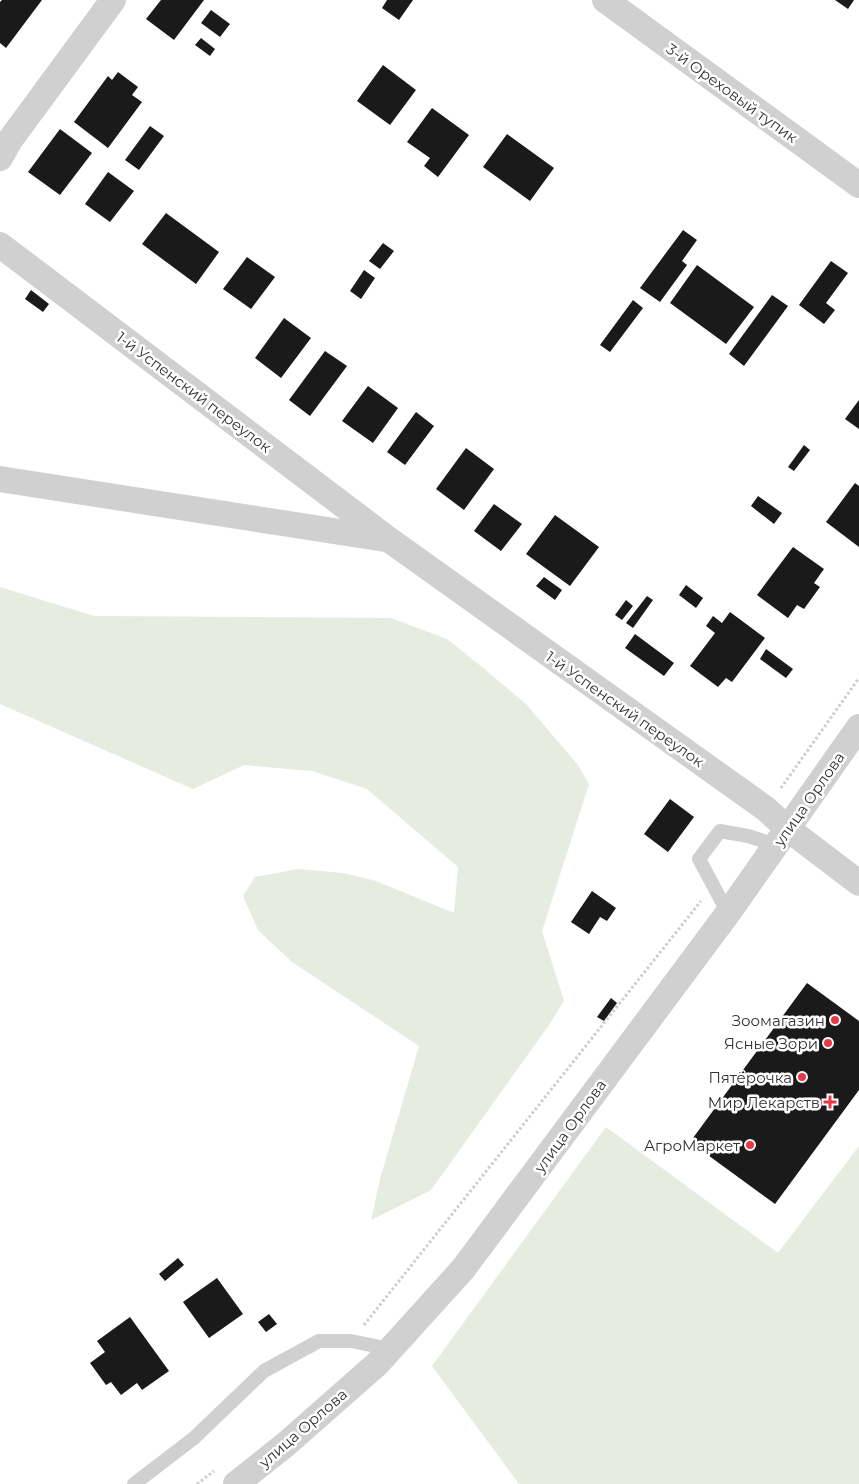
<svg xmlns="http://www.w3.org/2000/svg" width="859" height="1484" font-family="Montserrat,sans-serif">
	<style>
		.green { fill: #e6ecdf }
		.building { fill: #1a1a1a }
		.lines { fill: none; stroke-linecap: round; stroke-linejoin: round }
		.path { stroke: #cdcdcd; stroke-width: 3; stroke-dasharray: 2.5 2.5; stroke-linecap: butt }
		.lane { stroke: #d0d0d0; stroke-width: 14 }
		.street { stroke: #d0d0d0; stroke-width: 26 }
		.poi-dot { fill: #e63946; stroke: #fff; stroke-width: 2 }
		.labels { text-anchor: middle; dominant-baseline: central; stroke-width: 5; stroke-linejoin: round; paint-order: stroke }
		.street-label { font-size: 15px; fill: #333; stroke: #fff }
		.poi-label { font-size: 15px; fill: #333; stroke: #fff; text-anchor: end }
	</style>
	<rect width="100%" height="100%" fill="#fff"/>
	<g class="green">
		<polygon points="0,587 94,616 391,618 447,639 482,667 526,704 578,765 589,784 542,931 564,1001 549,1025 431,1190 371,1220 380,1179 419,1046 292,962 258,930 243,896 255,877 298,869 343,873 376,881 454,913 458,867 367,789 312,771 244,765 193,789 0,704"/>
		<polygon points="606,1127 778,1253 859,1146 859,1484 519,1484 432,1366"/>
	</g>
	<g class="building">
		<polygon points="2,0 42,0 6,48 0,43 0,2"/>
		<polygon points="161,0 204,0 174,40 146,19"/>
		<polygon points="387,0 413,0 399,20 382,8"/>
		<polygon points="835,0 854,0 848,9"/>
		<polygon points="211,10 230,24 220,37 201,23"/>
		<polygon points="201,38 215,49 210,56 195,45"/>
		<polygon points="383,65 416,90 390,125 357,101"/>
		<polygon points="118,72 138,87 132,95 142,102 108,148 74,122 108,76 112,80"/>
		<polygon points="432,108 469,135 438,177 424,166 430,158 407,142"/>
		<polygon points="150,126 164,136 139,170 125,160"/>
		<polygon points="60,129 92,153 60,195 28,172"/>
		<polygon points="507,134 554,168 530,201 483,167"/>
		<polygon points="108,172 134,191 110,222 85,204"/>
		<polygon points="166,213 219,252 196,284 142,244"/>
		<polygon points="683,230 697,240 682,261 687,265 660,302 640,288"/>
		<polygon points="383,243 394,251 380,269 369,261"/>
		<polygon points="247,257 275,277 251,309 223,289"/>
		<polygon points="831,261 848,273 826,303 835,310 824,324 799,305"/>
		<polygon points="697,265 754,307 726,344 670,303"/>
		<polygon points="364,270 375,278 361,299 350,291"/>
		<polygon points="31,290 49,304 43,312 25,299"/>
		<polygon points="772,295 788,306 744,366 729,354"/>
		<polygon points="633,300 643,308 610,352 600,345"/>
		<polygon points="284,318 311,338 281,378 255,358"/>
		<polygon points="325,351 347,366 310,416 289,400"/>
		<polygon points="368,386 398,408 373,443 342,421"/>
		<polygon points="859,400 859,429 845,419"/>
		<polygon points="416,412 434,426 405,465 387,452"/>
		<polygon points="804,445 810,450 794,471 788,467"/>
		<polygon points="466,448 494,469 464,510 436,489"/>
		<polygon points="855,483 859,486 859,547 826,522"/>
		<polygon points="758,496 782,513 774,524 751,506"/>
		<polygon points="494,504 522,524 501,551 474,531"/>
		<polygon points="555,515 599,547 570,586 526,554"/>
		<polygon points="793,547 824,569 814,583 820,587 804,609 797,605 788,618 757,595"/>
		<polygon points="544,577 562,590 555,600 536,586"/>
		<polygon points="686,585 703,598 696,608 679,595"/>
		<polygon points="647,596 653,600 633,628 626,623"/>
		<polygon points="626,600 633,606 622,620 615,615"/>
		<polygon points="730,612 765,638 732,682 726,678 718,687 690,666 715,633 706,626 713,616 722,623"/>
		<polygon points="635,634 674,663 664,676 625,648"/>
		<polygon points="766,649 793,669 786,678 760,659"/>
		<polygon points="670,799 694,817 668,852 644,834"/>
		<polygon points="592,891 616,908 607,921 600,917 589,934 571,922"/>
		<polygon points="807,983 859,1021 859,1090 775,1204 690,1142"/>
		<polygon points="611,998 617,1003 604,1021 597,1017"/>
		<polygon points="178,1258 184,1265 165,1281 159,1274"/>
		<polygon points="217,1278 243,1314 209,1338 183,1302"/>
		<polygon points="269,1314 277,1324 266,1332 258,1322"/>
		<polygon points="130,1317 169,1371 142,1390 137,1383 121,1395 111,1382 106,1385 90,1363 105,1352 97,1341"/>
	</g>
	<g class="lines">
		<g class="path">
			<polyline points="781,788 859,678"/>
			<polyline points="364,1325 701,901"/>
			<polyline points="197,1484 214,1471"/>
		</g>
		<g class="lane">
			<polyline points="728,913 699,859 720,831 748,836 776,845"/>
			<polyline points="134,1484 194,1438 264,1371 319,1341 351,1341 390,1349"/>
		</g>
		<g class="street">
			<polyline points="605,0 859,185"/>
			<polyline points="0,158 10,140 113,0"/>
			<polyline points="0,245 388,539 766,809 788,829 859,883"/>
			<polyline points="0,479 385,539"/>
			<polyline points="236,1484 285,1445 377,1364 463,1269 728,913 859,727"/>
		</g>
	</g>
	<g class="poi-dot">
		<circle cx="835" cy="1020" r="5"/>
		<circle cx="828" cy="1043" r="5"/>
		<circle cx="802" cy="1077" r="5"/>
		<path d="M827.5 1094.5h5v5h5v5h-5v5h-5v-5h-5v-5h5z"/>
		<circle cx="750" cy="1145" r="5"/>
	</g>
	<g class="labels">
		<g class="street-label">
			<text transform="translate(732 93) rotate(36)">3-й Ореховый тупик</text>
			<text transform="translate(194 392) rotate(37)">1-й Успенский переулок</text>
			<text transform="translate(625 709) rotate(35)">1-й Успенский переулок</text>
			<text transform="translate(809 799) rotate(-55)">улица Орлова</text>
			<text transform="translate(570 1126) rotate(-54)">улица Орлова</text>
			<text transform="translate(303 1428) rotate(-41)">улица Орлова</text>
		</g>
		<g class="poi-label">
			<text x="825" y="1020">Зоомагазин</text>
			<text x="818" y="1043">Ясные Зори</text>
			<text x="792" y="1077">Пятёрочка</text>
			<text x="820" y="1102">Мир Лекарств</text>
			<text x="740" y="1145">АгроМаркет</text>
		</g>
	</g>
</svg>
